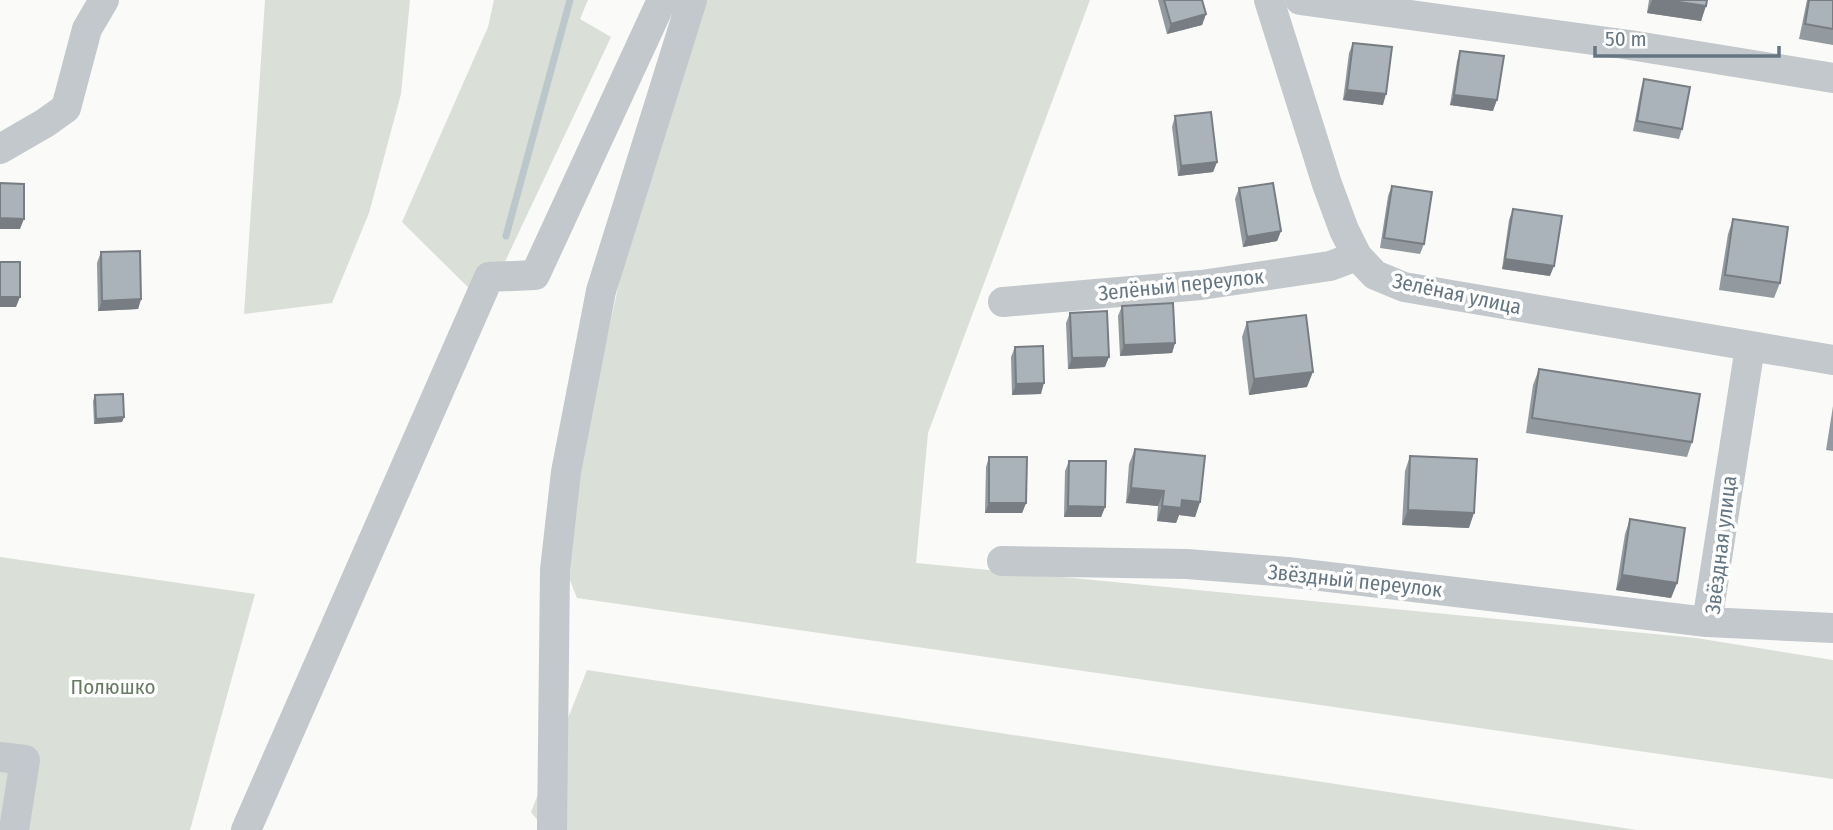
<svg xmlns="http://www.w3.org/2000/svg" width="1833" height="830" font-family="'Fira Sans Condensed',sans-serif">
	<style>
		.green { fill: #dadfd7 }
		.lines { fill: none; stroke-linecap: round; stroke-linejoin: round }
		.stream { stroke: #bbc7cb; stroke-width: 7 }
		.minor { stroke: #c3c8cc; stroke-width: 30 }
		.wall { fill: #929a9f }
		.shaded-wall { fill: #777d82 }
		.building { fill: #aab3b9; stroke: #777d82; stroke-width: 2 }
		.labels { text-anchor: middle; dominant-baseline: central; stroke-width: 7; stroke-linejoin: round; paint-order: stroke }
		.street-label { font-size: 21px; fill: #657683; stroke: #fff }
		.park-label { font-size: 21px; fill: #687a64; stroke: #fff }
	</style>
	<rect width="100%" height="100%" fill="#fafaf8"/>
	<g class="green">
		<polygon points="265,0 410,0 401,94 369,213 332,303 244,314"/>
		<polygon points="494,0 588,0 580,19 611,37 485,304 402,222 488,27"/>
		<polygon points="707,0 1090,0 928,433 916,563 1696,638 1833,660 1833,779 577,598 559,553 625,256"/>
		<polygon points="0,557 255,594 190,830 0,830"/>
		<polygon points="587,670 1637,830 545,830 531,812"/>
	</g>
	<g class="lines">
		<polyline class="stream" points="506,236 570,0"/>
		<g class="minor">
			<polyline points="1269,0 1327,184 1344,230 1357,256 1375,275 1404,287 1833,360"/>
			<polyline points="1300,0 1630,45 1833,78"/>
			<polyline points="0,149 45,123 66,108 87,29 104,0"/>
			<polyline points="1003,302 1201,285 1330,266 1357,256"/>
			<polyline points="1750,347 1707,622 1833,628"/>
			<polyline points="1002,561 1187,564 1287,572 1707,622"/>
			<polyline points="0,757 25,760 14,830"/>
			<polyline points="246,830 489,277 535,275 662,0"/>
			<polyline points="552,830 555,570 566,472 601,291 692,0"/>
		</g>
	</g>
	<g class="wall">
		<polygon points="1158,0 1202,0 1206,14 1202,25 1167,34"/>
		<polygon points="1649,0 1707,0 1701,21 1647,13"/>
		<polygon points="1807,0 1833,0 1833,45 1799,39"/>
		<polygon points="1353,43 1383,105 1343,100 1349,53"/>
		<polygon points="1460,51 1493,111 1450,105 1457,61"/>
		<polygon points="1644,79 1682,129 1679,139 1633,131 1641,89"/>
		<polygon points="1175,116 1217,162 1213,172 1178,176 1172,127"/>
		<polygon points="1392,186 1424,244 1420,254 1380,248 1388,196"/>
		<polygon points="1239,188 1281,231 1277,241 1243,247 1235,199"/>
		<polygon points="1513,209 1550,276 1502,269 1509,220"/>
		<polygon points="1733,219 1780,283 1774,298 1719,290 1728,234"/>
		<polygon points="101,252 141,299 138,309 98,311 97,263"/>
		<polygon points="1122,306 1175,343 1172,353 1120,356 1118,316"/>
		<polygon points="1070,313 1105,367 1068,369 1066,323"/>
		<polygon points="1247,322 1307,387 1249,395 1242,337"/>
		<polygon points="1015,347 1041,394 1012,395 1011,357"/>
		<polygon points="1539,369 1692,442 1687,457 1526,433 1533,385"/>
		<polygon points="95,395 124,417 122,422 94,424 93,401"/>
		<polygon points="1833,406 1833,451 1826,450"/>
		<polygon points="1135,449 1200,502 1195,517 1179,515 1176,523 1157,521 1158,506 1126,503 1129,464"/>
		<polygon points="1410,456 1469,528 1402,525 1405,471"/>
		<polygon points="989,457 1026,503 1022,513 985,513 986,467"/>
		<polygon points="1069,461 1105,507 1101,517 1064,517 1065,471"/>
		<polygon points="1630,519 1677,583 1671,598 1616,590 1625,534"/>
	</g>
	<g class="shaded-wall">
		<polygon points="1652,0 1665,0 1706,6 1701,21 1647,13"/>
		<polygon points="1206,14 1202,25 1167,34 1171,24"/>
		<polygon points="1347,90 1386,94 1383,105 1343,100"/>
		<polygon points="1454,95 1497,100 1493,111 1450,105"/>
		<polygon points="1217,162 1213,172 1178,176 1181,166"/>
		<polygon points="0,218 24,219 20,229 0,229"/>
		<polygon points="1281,231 1277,241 1243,247 1247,237"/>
		<polygon points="1505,259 1554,266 1550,276 1502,269"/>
		<polygon points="0,297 20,297 16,307 0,307"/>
		<polygon points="141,299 138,309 98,311 102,301"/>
		<polygon points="1175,343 1172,353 1120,356 1124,345"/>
		<polygon points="1109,357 1105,367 1068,369 1072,358"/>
		<polygon points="1313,372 1307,387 1249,395 1254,379"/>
		<polygon points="1044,383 1041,394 1012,395 1016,384"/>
		<polygon points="124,417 122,422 94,424 96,419"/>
		<polygon points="1131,488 1164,491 1158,506 1126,503"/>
		<polygon points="1182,500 1200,502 1195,517 1179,515 1176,523 1157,521 1162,506"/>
		<polygon points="989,503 1026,503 1022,513 985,513"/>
		<polygon points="1068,506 1105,507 1101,517 1064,517"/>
		<polygon points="1408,510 1474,513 1469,528 1402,525"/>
		<polygon points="1622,575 1677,583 1671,598 1616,590"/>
	</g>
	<g class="building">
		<polygon points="1164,0 1202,0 1206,14 1171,24"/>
		<polygon points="1665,0 1707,0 1706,6"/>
		<polygon points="1809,0 1833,0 1833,29 1805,24"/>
		<polygon points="1353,43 1392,47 1386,94 1347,90"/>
		<polygon points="1460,51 1504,56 1497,100 1454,95"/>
		<polygon points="1644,79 1690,87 1682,129 1637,121"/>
		<polygon points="1211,112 1217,162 1181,166 1175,116"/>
		<polygon points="0,183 24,184 24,219 0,218"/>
		<polygon points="1273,183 1281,231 1247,237 1239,188"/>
		<polygon points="1392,186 1432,192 1424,244 1384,238"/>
		<polygon points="1513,209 1562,216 1554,266 1505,259"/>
		<polygon points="1733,219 1788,227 1780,283 1725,275"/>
		<polygon points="140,251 141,299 102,301 101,252"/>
		<rect x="0" y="262" width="20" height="35"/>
		<polygon points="1173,303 1175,343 1124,345 1122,306"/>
		<polygon points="1107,311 1109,357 1072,358 1070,313"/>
		<polygon points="1306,315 1313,372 1254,379 1247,322"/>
		<polygon points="1043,346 1044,383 1016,384 1015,347"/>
		<polygon points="1539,369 1700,394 1692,442 1532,418"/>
		<polygon points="123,394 124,417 96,419 95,395"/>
		<polygon points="1135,449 1205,456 1200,502 1182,500 1181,508 1162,506 1164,491 1131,488"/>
		<polygon points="1410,456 1477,459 1474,513 1408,510"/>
		<polygon points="989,457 1027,457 1026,503 989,503"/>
		<polygon points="1069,461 1106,461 1105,507 1068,506"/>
		<polygon points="1630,519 1685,528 1677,583 1622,575"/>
	</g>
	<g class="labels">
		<g class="street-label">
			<text transform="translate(1181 285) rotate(-6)">Зелёный переулок</text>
			<text transform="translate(1457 294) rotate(12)">Зелёная улица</text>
			<text transform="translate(1721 545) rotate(-83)">Звёздная улица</text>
			<text transform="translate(1355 581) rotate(6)">Звёздный переулок</text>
		</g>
		<g class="park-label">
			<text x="113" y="687">Полюшко</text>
		</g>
	</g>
	<path d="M1595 46v10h184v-10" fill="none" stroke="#657683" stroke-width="3.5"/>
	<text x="1605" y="46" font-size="21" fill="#657683" stroke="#ffffff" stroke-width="5" paint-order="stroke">50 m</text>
</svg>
